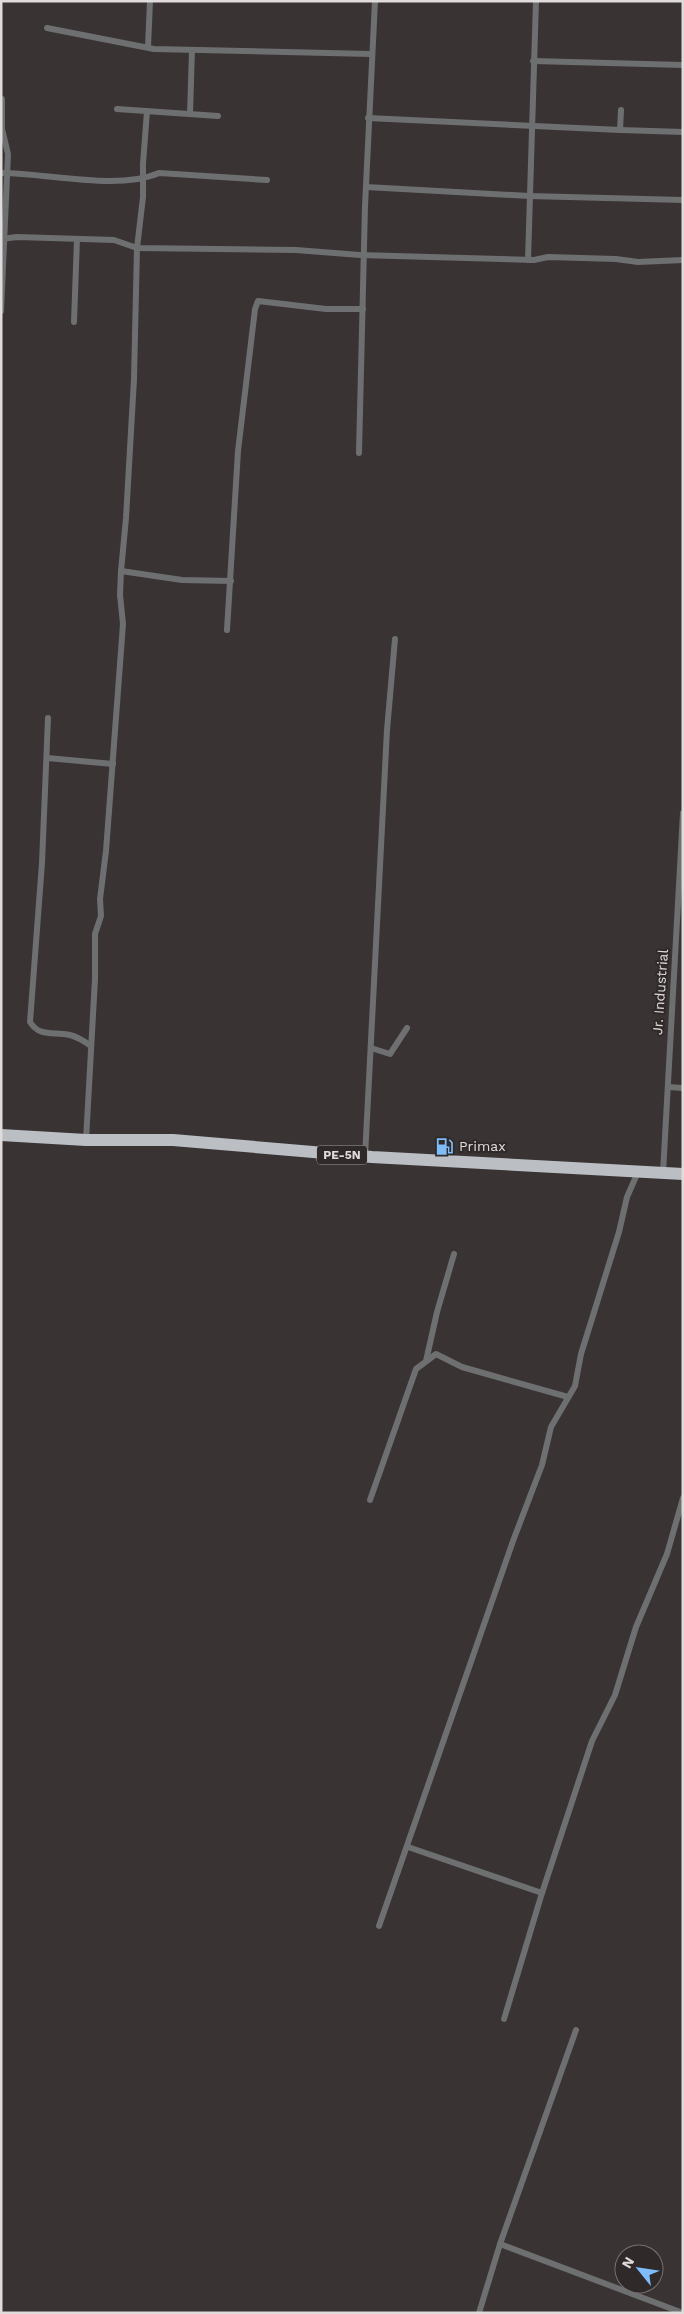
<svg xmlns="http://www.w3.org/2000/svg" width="684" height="2314" font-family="'Work Sans',sans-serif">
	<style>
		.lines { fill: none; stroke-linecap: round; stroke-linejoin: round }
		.street { stroke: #6e6f71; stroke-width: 6 }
		.highway { stroke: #bbbfc4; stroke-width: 12 }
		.labels { text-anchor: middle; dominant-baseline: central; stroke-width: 4; stroke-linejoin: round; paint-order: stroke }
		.shield { fill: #2f2929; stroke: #aba6a6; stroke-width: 1 }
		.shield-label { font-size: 12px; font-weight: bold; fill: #e0dcdc }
		.street-label { font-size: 14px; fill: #e0dcdc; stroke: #2f2929 }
		.poi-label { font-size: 14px; fill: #e0dcdc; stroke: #2f2929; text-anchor: start }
	</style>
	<rect width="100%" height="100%" fill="#393333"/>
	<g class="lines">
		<g class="street">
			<polyline points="47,28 154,49 371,54"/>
			<polyline points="148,47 150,1"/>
			<polyline points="533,61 683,65"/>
			<polyline points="117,109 218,116"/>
			<polyline points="190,114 192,50"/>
			<polyline points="368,118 620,130 621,110"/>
			<polyline points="620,130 683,132"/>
			<path d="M1 173C48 173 117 191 159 173L267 180"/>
			<polyline points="366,187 529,196 683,200"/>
			<polyline points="1,239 17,237 114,240 137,248 296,250 360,255 534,260 548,257 616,259 638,262 683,260"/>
			<polyline points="528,260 536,1"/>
			<polyline points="1,311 8,154 2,129 2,99"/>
			<polyline points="74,322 77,239"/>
			<polyline points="359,453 365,206 375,1"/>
			<polyline points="121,571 126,518 134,379 137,248 143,197 143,164 147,111"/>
			<polyline points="227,630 238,451 255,309 258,301 326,309 363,309"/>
			<path d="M48 718 42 863 30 1022C40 1038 54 1031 70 1035 78 1037 84 1041 91 1046"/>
			<polyline points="47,758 113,764"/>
			<polyline points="371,1048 390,1054 407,1028"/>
			<polyline points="668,1087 683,1088"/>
			<polyline points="86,1140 95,979 95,934 101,916 100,899 106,851 123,624 120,595 121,571 182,580 231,581"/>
			<polyline points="365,1157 387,730 395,639"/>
			<polyline points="663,1173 683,813"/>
			<polyline points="426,1361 437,1312 454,1254"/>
			<polyline points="370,1500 416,1369 436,1354 462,1367 568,1397"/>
			<polyline points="408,1847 542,1893"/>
			<polyline points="379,1926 513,1541 542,1465 551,1427 575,1386 581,1354 619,1232 627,1197 638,1172"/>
			<polyline points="504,2019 542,1893 592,1741 615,1695 636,1627 667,1554 683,1498"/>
			<polyline points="500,2244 683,2313"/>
			<polyline points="479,2313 500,2244 576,2030"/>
		</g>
		<polyline class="highway" points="1,1135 86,1140 173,1140 372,1157 683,1174"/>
	</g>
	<defs>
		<symbol id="fuel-bare" viewBox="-9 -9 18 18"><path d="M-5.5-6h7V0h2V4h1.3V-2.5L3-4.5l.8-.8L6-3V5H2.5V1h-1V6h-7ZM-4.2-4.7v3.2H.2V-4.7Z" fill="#7fbdfa" stroke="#2f2929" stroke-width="2.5" paint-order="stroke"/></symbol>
	</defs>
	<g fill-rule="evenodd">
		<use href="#fuel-bare" x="432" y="1134" width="25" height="25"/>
	</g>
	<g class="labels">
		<rect class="shield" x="317" y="1145.5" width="50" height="19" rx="4"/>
		<g class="shield-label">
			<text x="342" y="1155">PE-5N</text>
		</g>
		<g class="street-label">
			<text transform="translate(660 992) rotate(-86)">Jr. Industrial</text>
		</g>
		<g class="poi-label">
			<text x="459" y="1146">Primax</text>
		</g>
	</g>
	<rect width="684" height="2314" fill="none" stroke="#e0dcdc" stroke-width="5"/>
	<g transform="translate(639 2269) rotate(300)"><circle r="24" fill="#2f2929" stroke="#767171"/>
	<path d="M0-4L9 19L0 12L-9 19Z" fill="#7fbdfa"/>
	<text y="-8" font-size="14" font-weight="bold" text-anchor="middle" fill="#e0dcdc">N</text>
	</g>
</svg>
